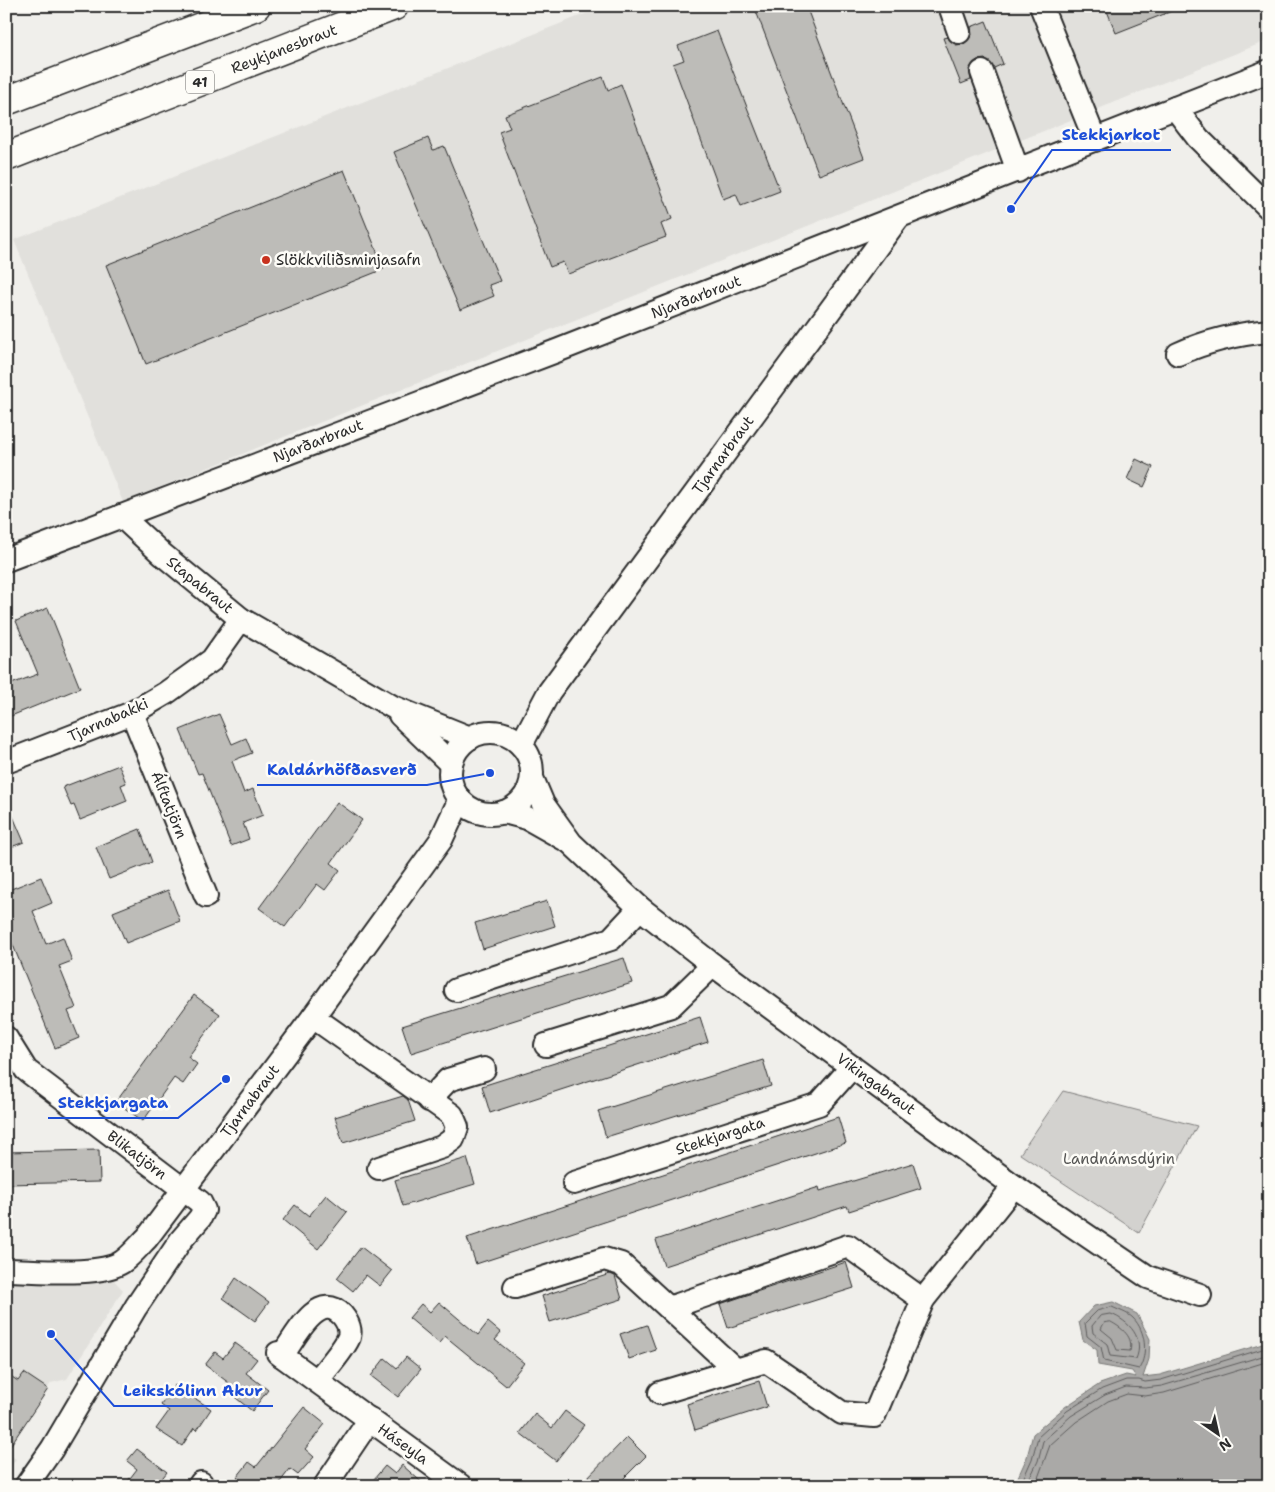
<svg xmlns="http://www.w3.org/2000/svg" width="1275" height="1492" font-family="'Shantell Sans',sans-serif">
	<style>
		.built { fill: #e1e0dc }
		.green { fill: #d3d2cf; stroke: #7f7e7d }
		.water { fill: #aaa9a7; stroke: #777775 }
		.lines { fill: none; stroke-linecap: round; stroke-linejoin: round }
		.shore { stroke: #5e5d5d; stroke-width: 1 }
		.building { fill: #bdbcb8; stroke: #2b2b2b }
		.minor-casing { stroke: #2b2b2b; stroke-width: 26 }
		.highway-casing { stroke: #2b2b2b; stroke-width: 31 }
		.minor { stroke: #fdfcf7; stroke-width: 22 }
		.highway { stroke: #fdfcf7; stroke-width: 28 }
		.poi-dot { fill: #c8321e; stroke: #fdfcf7; stroke-width: 2 }
		.labels { text-anchor: middle; dominant-baseline: central; stroke-width: 5; stroke-linejoin: round; paint-order: stroke }
		.shield { fill: #fdfcf7; stroke: #6a6a68; stroke-width: 1 }
		.shield-label { font-size: 14px; font-weight: bold; fill: #2b2b2b }
		.street-label { font-size: 15px; fill: #2b2b2b; stroke: #fdfcf7 }
		.poi-label { font-size: 15px; fill: #2b2b2b; stroke: #fdfcf7; text-anchor: start }
		.park-label { font-size: 15px; fill: #555554; stroke: #fdfcf7 }
		.leader { fill: none; stroke: #1d4ed8; stroke-width: 2 }
		.callout-dot { fill: #1d4ed8; stroke: #fdfcf7; stroke-width: 2 }
		.callout-label { font-size: 16px; text-anchor: middle; font-weight: bold; fill: #1d4ed8; stroke: #fdfcf7; stroke-width: 5; stroke-linejoin: round; paint-order: stroke }
	</style>
	<rect width="100%" height="100%" fill="#f0efeb"/>
	<filter id="ink" filterUnits="userSpaceOnUse"><feTurbulence type="fractalNoise" baseFrequency=".02" numOctaves="2"/><feDisplacementMap in="SourceGraphic" scale="10" xChannelSelector="R" yChannelSelector="G"/><feConvolveMatrix kernelMatrix="1 2 1 2 8 2 1 2 1" color-interpolation-filters="sRGB"/></filter>
	<g filter="url(#ink)">
		<g class="built">
			<polygon points="605,6 1269,6 1269,40 123,502 14,240"/>
			<polygon points="110,1276 123,1290 67,1379 51,1383 6,1452 6,1279"/>
			<polygon points="6,1453 16,1459 6,1474"/>
		</g>
		<polygon class="green" points="1063,1091 1197,1126 1139,1233 1020,1154"/>
		<polygon class="water" points="1113,1302 1137,1314 1150,1339 1149,1359 1143,1377 1160,1375 1269,1342 1269,1486 1014,1486 1027,1457 1033,1434 1065,1407 1100,1384 1126,1375 1136,1377 1132,1371 1098,1365 1097,1350 1083,1340 1079,1322 1094,1306"/>
		<g class="lines">
			<g class="shore">
				<path d="M1112 1307C1118 1310 1128 1313 1133 1318 1146 1331 1148 1354 1139 1369L1104 1361 1101 1347 1087 1336 1085 1323 1097 1311Z"/>
				<path d="M1111 1314C1129 1321 1145 1338 1136 1359L1110 1356 1107 1344 1093 1333 1092 1326 1100 1316Z"/>
				<path d="M1111 1322C1122 1328 1134 1337 1130 1351L1117 1350 1112 1338 1101 1329 1104 1323Z"/>
				<polyline points="1020,1486 1032,1459 1038,1437 1067,1411 1102,1389 1126,1380 1139,1380 1145,1382 1161,1380 1269,1347"/>
				<polyline points="1026,1486 1038,1461 1043,1441 1071,1416 1105,1395 1126,1387 1145,1388 1162,1386 1269,1354"/>
				<polyline points="1035,1486 1050,1445 1076,1422 1108,1401 1127,1394 1145,1396 1164,1393 1269,1361"/>
			</g>
		</g>
		<g class="building">
			<polygon points="754,6 806,6 864,158 819,175"/>
			<polygon points="1105,6 1182,6 1182,7 1116,33"/>
			<polygon points="986,21 1003,64 994,68 985,59 977,60 969,69 971,80 961,84 943,38 947,37 956,45 964,44 972,35 971,27"/>
			<polygon points="717,31 780,191 741,206 736,194 723,199 673,64 684,60 678,46"/>
			<polygon points="603,77 608,90 621,84 672,219 661,224 666,237 568,274 563,262 550,267 499,132 510,128 505,115"/>
			<polygon points="428,138 433,150 444,146 500,281 489,285 494,296 460,310 394,152"/>
			<polygon points="344,170 384,269 146,364 106,265"/>
			<polygon points="1136,459 1153,467 1144,487 1127,479"/>
			<polygon points="48,608 80,688 6,718 6,686 38,674 16,621"/>
			<polygon points="219,714 232,744 246,738 252,753 232,761 244,793 253,789 263,815 243,823 249,839 231,846 202,773 198,774 180,730"/>
			<polygon points="119,765 126,783 121,785 127,801 80,820 74,805 71,806 63,787"/>
			<polygon points="6,800 24,842 6,849"/>
			<polygon points="337,802 362,820 331,863 340,870 325,890 317,884 285,927 259,908"/>
			<polygon points="140,829 152,862 109,879 96,847"/>
			<polygon points="41,877 52,903 33,911 46,944 63,937 72,961 59,966 76,1008 68,1011 79,1038 55,1048 6,928 6,891"/>
			<polygon points="168,890 180,921 126,943 113,912"/>
			<polygon points="547,901 555,926 483,949 475,923"/>
			<polygon points="624,958 632,983 411,1053 402,1026"/>
			<polygon points="194,995 220,1014 188,1057 197,1064 183,1084 174,1078 143,1121 116,1102"/>
			<polygon points="700,1017 708,1042 490,1113 482,1086"/>
			<polygon points="763,1060 771,1086 606,1137 598,1111"/>
			<polygon points="403,1096 408,1100 415,1121 343,1143 335,1117"/>
			<polygon points="838,1117 846,1143 476,1264 467,1238"/>
			<polygon points="99,1150 100,1182 6,1184 6,1152"/>
			<polygon points="467,1158 475,1184 403,1206 395,1180"/>
			<polygon points="913,1163 921,1188 849,1211 847,1206 664,1266 656,1240 819,1187 820,1191"/>
			<polygon points="326,1195 347,1212 318,1249 283,1220 295,1205 309,1216"/>
			<polygon points="361,1247 392,1271 380,1286 366,1275 353,1291 337,1278"/>
			<polygon points="846,1262 854,1288 728,1328 720,1304"/>
			<polygon points="610,1274 615,1276 622,1299 550,1322 542,1296"/>
			<polygon points="236,1278 269,1302 255,1321 223,1298"/>
			<polygon points="439,1302 478,1335 488,1322 501,1333 495,1340 524,1363 506,1386 445,1336 439,1343 409,1318 421,1304 430,1312"/>
			<polygon points="647,1325 656,1350 629,1359 620,1334"/>
			<polygon points="235,1343 257,1359 246,1373 268,1390 252,1411 236,1398 241,1392 205,1365 215,1352 223,1358"/>
			<polygon points="406,1357 421,1369 398,1397 371,1376 385,1358 397,1368"/>
			<polygon points="6,1373 18,1381 24,1373 48,1389 6,1452"/>
			<polygon points="759,1381 767,1407 695,1430 687,1404"/>
			<polygon points="175,1385 211,1409 197,1430 194,1428 182,1446 156,1429 169,1411 161,1405"/>
			<polygon points="304,1407 325,1424 305,1449 314,1457 298,1475 290,1469 277,1486 249,1486 237,1477 249,1462 256,1467"/>
			<polygon points="565,1411 584,1425 556,1461 520,1433 535,1414 552,1428"/>
			<polygon points="627,1437 646,1456 616,1486 579,1486"/>
			<polygon points="137,1449 167,1472 156,1486 124,1486 137,1469 127,1461"/>
			<polygon points="402,1465 426,1486 368,1486 385,1466 395,1474"/>
		</g>
		<g class="lines">
			<defs>
				<g id="minor">
					<polyline points="950,6 959,32"/>
					<polyline points="1041,6 1095,140"/>
					<polyline points="982,72 1018,171"/>
					<polyline points="1175,108 1198,138 1269,208"/>
					<path d="M1178 354C1207 341 1237 334 1269 331"/>
					<polyline points="121,516 162,554 241,619 393,707 470,738"/>
					<polyline points="6,560 559,350 1269,71"/>
					<polyline points="132,713 206,896"/>
					<polyline points="400,715 451,764"/>
					<circle cx="491" cy="773" r="41"/>
					<polyline points="521,745 549,692 898,218"/>
					<polyline points="6,762 132,713 166,693 212,660 241,619"/>
					<polyline points="532,778 543,804 571,843 640,908 713,965 1014,1186 1148,1277 1200,1295"/>
					<polyline points="504,812 527,818 566,840"/>
					<polyline points="456,990 611,939 640,908"/>
					<polyline points="313,1017 452,1115 457,1127 453,1139 442,1147 379,1168"/>
					<polyline points="6,1038 26,1070 200,1202 204,1210 200,1218 181,1240 136,1307 52,1449 26,1486"/>
					<polyline points="546,1045 671,1006 713,965"/>
					<polyline points="429,1100 448,1080 484,1069"/>
					<polyline points="574,1183 819,1104 852,1067"/>
					<path d="M6 1270C35 1270 99 1277 122 1262 131 1256 139 1246 147 1238L313 1017 441 840 460 799"/>
					<polyline points="515,1287 604,1259 621,1264 736,1370"/>
					<polyline points="669,1308 848,1246 923,1300"/>
					<polyline points="278,1353 461,1486"/>
					<path d="M282 1356C294 1339 318 1289 342 1315 347 1321 351 1329 349 1337 344 1350 326 1369 317 1381"/>
					<polyline points="660,1393 766,1361 842,1413 874,1416 923,1300 1014,1186"/>
					<polyline points="199,1486 201,1483"/>
					<polyline points="325,1486 370,1419"/>
				</g>
				<g id="highway">
					<polyline points="6,101 256,6"/>
					<polyline points="6,157 394,6"/>
				</g>
			</defs>
			<use href="#minor" class="minor-casing"/>
			<use href="#highway" class="highway-casing"/>
			<use href="#minor" class="minor"/>
			<use href="#highway" class="highway"/>
		</g>
	</g>
	<circle class="poi-dot" cx="266" cy="260" r="5"/>
	<g class="labels">
		<rect class="shield" x="186" y="70.5" width="28" height="23" rx="4"/>
		<g class="shield-label">
			<text x="200" y="82">41</text>
		</g>
		<g class="street-label">
			<text transform="translate(284 49) rotate(-21)">Reykjanesbraut</text>
			<text transform="translate(696 297) rotate(-21)">Njarðarbraut</text>
			<text transform="translate(318 441) rotate(-21)">Njarðarbraut</text>
			<text transform="translate(723 455) rotate(-54)">Tjarnarbraut</text>
			<text transform="translate(200 585) rotate(39)">Stapabraut</text>
			<text transform="translate(108 720) rotate(-24)">Tjarnabakki</text>
			<text transform="translate(169 805) rotate(68)">Álftatjörn</text>
			<text transform="translate(876 1084) rotate(36)">Vikingabraut</text>
			<text transform="translate(250 1101) rotate(-53)">Tjarnabraut</text>
			<text transform="translate(720 1136) rotate(-18)">Stekkjargata</text>
			<text transform="translate(137 1155) rotate(37)">Blikatjörn</text>
			<text transform="translate(403 1444) rotate(36)">Háseyla</text>
		</g>
		<g class="poi-label">
			<text x="276" y="260">Slökkviliðsminjasafn</text>
		</g>
		<g class="park-label">
			<text x="1119" y="1159">Landnámsdýrin</text>
		</g>
	</g>
	<path class="leader" d="M1011 209L1052 150H1171M490 773L427 785H257M226 1079L178 1118H48M51 1334L114 1406H273"/>
	<g class="callout-dot">
		<circle cx="1011" cy="209" r="5"/>
		<circle cx="490" cy="773" r="5"/>
		<circle cx="226" cy="1079" r="5"/>
		<circle cx="51" cy="1334" r="5"/>
	</g>
	<g class="callout-label">
		<text x="1111" y="140">Stekkjarkot</text>
		<text x="342" y="775">Kaldárhöfðasverð</text>
		<text x="113" y="1108">Stekkjargata</text>
		<text x="193" y="1396">Leikskólinn Akur</text>
	</g>
	<rect width="1275" height="1492" fill="none" stroke="#fdfcf7" stroke-width="25"/>
	<rect x="12" y="12" width="1250" height="1467" fill="none" stroke="#2b2b2b" stroke-width="2" filter="url(#ink)"/>
	<g transform="translate(1218 1434) rotate(146)" stroke="#fdfcf7" stroke-width="4" paint-order="stroke">
	<path d="M0-4L9 19L0 12L-9 19Z" fill="#2b2b2b"/>
	<text y="-8" font-size="14" font-weight="bold" text-anchor="middle" fill="#2b2b2b">N</text>
	</g>
</svg>
